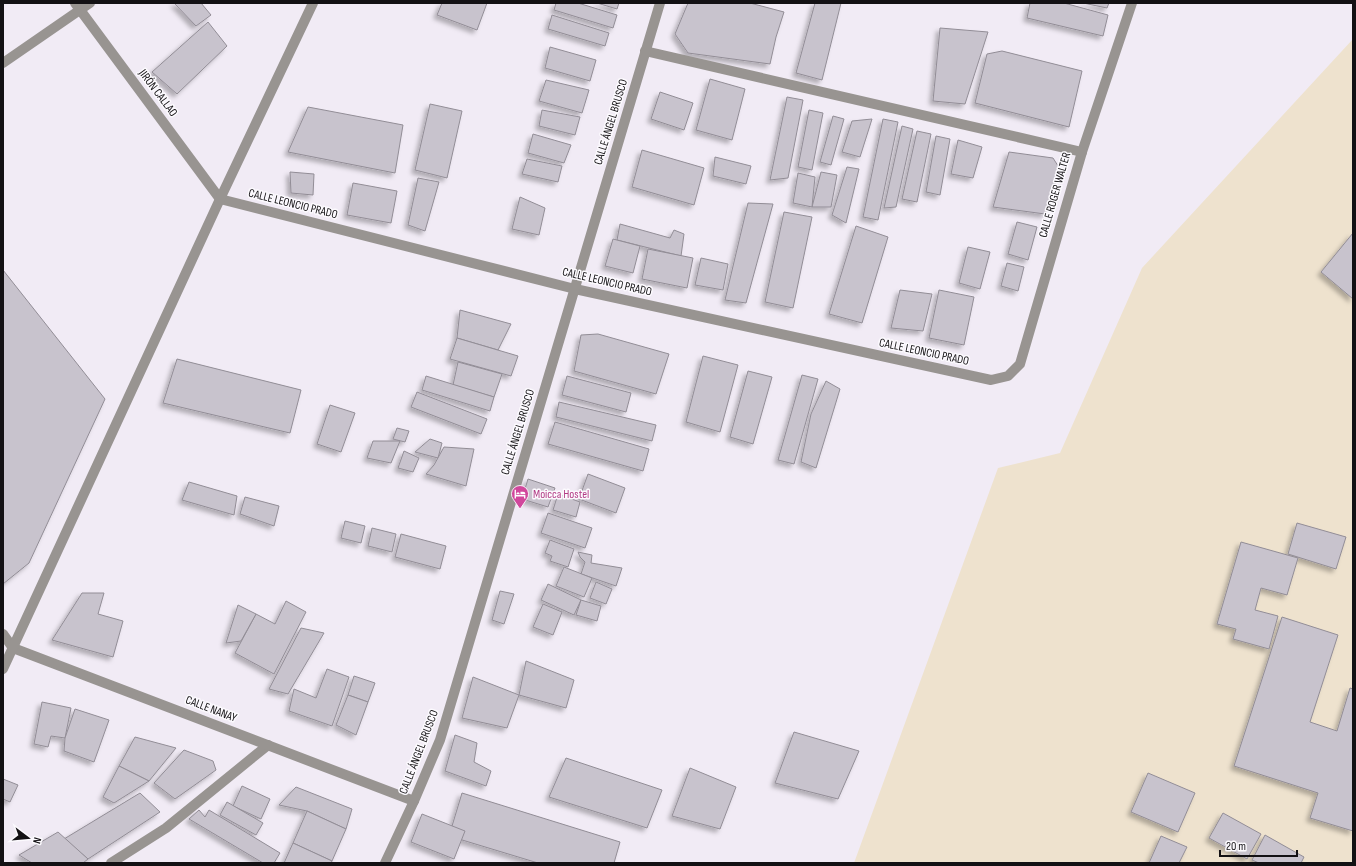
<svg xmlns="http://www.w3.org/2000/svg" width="1356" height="866" font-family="'Sofia Sans Condensed',sans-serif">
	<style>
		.industrial { fill: #eee2ce }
		.building { fill: #c8c3cd; stroke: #928d96; filter: url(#shadow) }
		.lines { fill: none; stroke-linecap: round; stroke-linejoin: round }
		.lane { stroke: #989491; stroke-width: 10 }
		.street { stroke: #989491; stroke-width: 10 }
		.labels { text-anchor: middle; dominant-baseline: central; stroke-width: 3; stroke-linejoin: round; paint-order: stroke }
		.street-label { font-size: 12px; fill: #131114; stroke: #fcfafe }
		.hotel-label { font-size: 12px; fill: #b23c85; stroke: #fcfafe; text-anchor: start }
	</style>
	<defs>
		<filter id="shadow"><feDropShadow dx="-3.5" dy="3.5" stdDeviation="2" flood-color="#0004"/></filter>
	</defs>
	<rect width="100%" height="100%" fill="#f1ebf5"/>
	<polygon class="industrial" points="1353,39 1353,863 854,863 998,468 1060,453 1142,268"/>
	<g class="building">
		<polygon points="174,3 201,3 211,15 196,26"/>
		<polygon points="442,3 487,3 477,30 437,15"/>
		<polygon points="556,3 578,3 617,15 613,28 554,10"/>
		<polygon points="597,3 619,3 617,9"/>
		<polygon points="688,3 750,3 784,12 776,37 770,64 688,53 675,34"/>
		<polygon points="815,3 841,3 822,80 796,73"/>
		<polygon points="1030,3 1064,3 1108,15 1103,36 1027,18"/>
		<polygon points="1083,3 1109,3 1107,8"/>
		<polygon points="552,15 609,33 605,46 548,29"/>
		<polygon points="208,22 227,46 177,94 152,72"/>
		<polygon points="940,28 988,32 965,104 933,101"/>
		<polygon points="550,47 596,60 590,81 545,68"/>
		<polygon points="1002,51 1082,71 1069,127 975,103 987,54"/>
		<polygon points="710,79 745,89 732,140 696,130"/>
		<polygon points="546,80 589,90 582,113 539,101"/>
		<polygon points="660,92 693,103 684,130 651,119"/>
		<polygon points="787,97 803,100 788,178 770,180"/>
		<polygon points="430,104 462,111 447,178 415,170"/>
		<polygon points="308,107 403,125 395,173 288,152"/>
		<polygon points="542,110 580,117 575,135 539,126"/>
		<polygon points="809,110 823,113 812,170 798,167"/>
		<polygon points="833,116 844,119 831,165 820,162"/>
		<polygon points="872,119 860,157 842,152 852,121"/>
		<polygon points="883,119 898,122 878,220 863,217"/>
		<polygon points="902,126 913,129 896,207 884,208"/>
		<polygon points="917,131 931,134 917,202 902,199"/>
		<polygon points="533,134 571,145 564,163 528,153"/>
		<polygon points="936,136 950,139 940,195 926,192"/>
		<polygon points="958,140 982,147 973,178 951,174"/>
		<polygon points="642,150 704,168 694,205 632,187"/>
		<polygon points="1009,152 1053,158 1060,169 1045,214 993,207"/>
		<polygon points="715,157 751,166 746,184 713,176"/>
		<polygon points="527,159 562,166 558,182 522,174"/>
		<polygon points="847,167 859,169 846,223 832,215"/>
		<polygon points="290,172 314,174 313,195 291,193"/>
		<polygon points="821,172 837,175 831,207 812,207"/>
		<polygon points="798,173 815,177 812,207 793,203"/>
		<polygon points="418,178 439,182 425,231 408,225"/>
		<polygon points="353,183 397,191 391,223 347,215"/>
		<polygon points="520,197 545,208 539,235 512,229"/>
		<polygon points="748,203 773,204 746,303 725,300"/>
		<polygon points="784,212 812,217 793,308 765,302"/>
		<polygon points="1017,222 1037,227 1028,260 1008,254"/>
		<polygon points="620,224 670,238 674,230 684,234 681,256 617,240"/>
		<polygon points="856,226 888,237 862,323 829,314"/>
		<polygon points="1353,233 1353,299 1321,272"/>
		<polygon points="613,239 640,246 633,273 605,266"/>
		<polygon points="968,247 990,252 980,289 959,283"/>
		<polygon points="648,249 693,258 687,288 642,279"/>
		<polygon points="701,258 728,264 723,290 695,285"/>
		<polygon points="1007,263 1024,267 1018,291 1001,286"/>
		<polygon points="3,270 105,399 29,563 3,584"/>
		<polygon points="900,290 932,294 923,331 891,328"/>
		<polygon points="939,290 974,297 964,345 929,338"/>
		<polygon points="460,310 511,324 498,350 457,338"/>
		<polygon points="598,334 669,354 656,394 574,371 581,335"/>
		<polygon points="457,338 518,356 511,376 450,359"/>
		<polygon points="703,356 738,365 720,432 686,422"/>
		<polygon points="177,359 301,390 290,433 163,403"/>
		<polygon points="458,362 502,374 494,397 453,385"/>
		<polygon points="748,371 772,377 753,444 730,437"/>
		<polygon points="802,375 818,379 794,464 778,460"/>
		<polygon points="426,376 494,397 490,411 422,390"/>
		<polygon points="567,376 631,393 626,412 562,395"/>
		<polygon points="826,381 840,389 816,468 801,462 811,414"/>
		<polygon points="417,392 487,419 481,434 411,407"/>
		<polygon points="559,402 656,425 652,441 556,417"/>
		<polygon points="330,405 355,413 341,452 317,444"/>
		<polygon points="555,422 649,449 643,471 548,444"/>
		<polygon points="397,428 409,431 405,442 393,439"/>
		<polygon points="430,439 442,443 438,458 415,452"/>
		<polygon points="373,441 400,441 391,463 367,458"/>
		<polygon points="444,447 474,449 466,486 426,474 434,465"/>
		<polygon points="404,451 419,458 413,472 398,468"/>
		<polygon points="588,474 625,488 616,513 579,499"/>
		<polygon points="528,479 555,488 548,507 522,499"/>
		<polygon points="189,482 237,496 234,515 182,500"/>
		<polygon points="558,494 580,502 576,517 553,510"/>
		<polygon points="245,497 279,506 274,526 240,514"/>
		<polygon points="548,513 592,528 585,548 541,533"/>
		<polygon points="345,521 365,526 361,543 341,538"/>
		<polygon points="1297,523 1346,537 1336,569 1288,554"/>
		<polygon points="372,528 396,534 392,552 368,546"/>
		<polygon points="401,534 446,546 440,569 395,557"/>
		<polygon points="550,540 574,549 568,567 550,561 552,556 545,553"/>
		<polygon points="1241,542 1298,558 1287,595 1261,588 1255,610 1278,616 1269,649 1233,639 1236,629 1217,624"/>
		<polygon points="578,552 592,555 591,563 622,568 616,586 581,574 585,562 580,557"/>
		<polygon points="564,567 592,578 584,597 556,586"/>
		<polygon points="596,582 612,589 606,604 590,598"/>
		<polygon points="548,584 581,600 574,615 541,600"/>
		<polygon points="500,591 514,594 504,624 492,620"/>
		<polygon points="82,593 104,593 98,614 123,621 113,657 52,640"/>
		<polygon points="581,600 601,606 597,621 576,615"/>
		<polygon points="286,601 306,612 274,674 235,653 256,614 275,624"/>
		<polygon points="543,604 562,612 553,635 533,627"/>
		<polygon points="238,605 256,614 241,641 226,643"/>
		<polygon points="1282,617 1338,635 1310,722 1337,731 1350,688 1353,689 1353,831 1310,818 1318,793 1234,766"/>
		<polygon points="301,628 324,633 288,694 269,689"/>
		<polygon points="526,661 574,680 566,708 519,695"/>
		<polygon points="327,669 349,677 332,726 289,711 294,689 316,698"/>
		<polygon points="354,676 375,683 368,702 348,695"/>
		<polygon points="473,677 519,695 507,728 462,718"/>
		<polygon points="348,695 368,702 356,735 336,725"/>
		<polygon points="42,702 71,708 65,738 51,736 48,747 34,744"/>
		<polygon points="75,709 109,720 94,762 64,751 65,738"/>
		<polygon points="794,732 859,751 838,799 775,783"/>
		<polygon points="455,735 477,743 474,762 491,771 486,786 445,771"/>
		<polygon points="135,737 176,748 149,781 119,766"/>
		<polygon points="184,750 213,761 216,770 175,799 154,783"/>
		<polygon points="566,758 662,790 647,828 549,797"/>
		<polygon points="119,766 149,781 114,803 103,797"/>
		<polygon points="690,768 736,787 720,829 672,816"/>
		<polygon points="1148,773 1195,793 1178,832 1131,812"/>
		<polygon points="3,779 18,785 10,802 3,799"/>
		<polygon points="242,786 270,799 261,819 233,806"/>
		<polygon points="296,787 352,809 346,829 307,811 279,805"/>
		<polygon points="140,793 160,812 88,859 64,839"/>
		<polygon points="462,793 620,842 614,863 538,863 449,836"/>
		<polygon points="227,802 263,823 256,835 220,815"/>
		<polygon points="199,810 205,817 209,810 280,853 274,863 263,863 189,819"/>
		<polygon points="307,811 346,829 332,861 293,843"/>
		<polygon points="1223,813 1261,834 1247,859 1209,838"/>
		<polygon points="422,814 465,831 454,859 411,842"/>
		<polygon points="58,832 88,859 83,863 32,863 19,855"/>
		<polygon points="1265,835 1304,857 1301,863 1259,863 1252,860"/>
		<polygon points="1161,836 1187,847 1179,863 1149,863"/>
		<polygon points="293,843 332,861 331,863 284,863"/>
	</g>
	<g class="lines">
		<polyline class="lane" points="111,863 166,828 268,745"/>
		<g class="street">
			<polyline points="75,3 220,199 575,289 991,380 1008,376 1020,364 1082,152 1132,3"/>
			<polyline points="645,51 1082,152"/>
			<polyline points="3,63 90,3"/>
			<polyline points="3,634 13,648 414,801"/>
			<polyline points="3,669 220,199 313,3"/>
			<polyline points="385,863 414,801 440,740 660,3"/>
		</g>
	</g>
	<defs>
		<symbol id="hotel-pin" viewBox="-11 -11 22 30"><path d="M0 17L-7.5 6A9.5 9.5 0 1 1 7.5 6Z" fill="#d1479c" stroke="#fcfafe"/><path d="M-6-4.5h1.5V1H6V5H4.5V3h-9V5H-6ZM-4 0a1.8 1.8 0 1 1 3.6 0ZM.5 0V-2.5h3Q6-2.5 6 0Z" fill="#fff"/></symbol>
	</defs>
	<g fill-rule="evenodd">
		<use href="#hotel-pin" x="510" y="484" width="20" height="27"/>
	</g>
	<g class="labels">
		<g class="street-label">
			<text transform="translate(158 93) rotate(53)">JIRÓN CALLAO</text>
			<text transform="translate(611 122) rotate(-73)">CALLE ÁNGEL BRUSCO</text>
			<text transform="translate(1055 195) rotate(-74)">CALLE ROGER WALTER</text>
			<text transform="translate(293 204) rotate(14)">CALLE LEONCIO PRADO</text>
			<text transform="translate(607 282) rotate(13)">CALLE LEONCIO PRADO</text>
			<text transform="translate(924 352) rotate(12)">CALLE LEONCIO PRADO</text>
			<text transform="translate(518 432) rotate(-73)">CALLE ÁNGEL BRUSCO</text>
			<text transform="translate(211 709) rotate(21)">CALLE NANAY</text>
			<text transform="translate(419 752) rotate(-69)">CALLE ÁNGEL BRUSCO</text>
		</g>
		<g class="hotel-label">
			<text x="533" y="494">Moicca Hostel</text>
		</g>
	</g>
	<rect width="1356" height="866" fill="none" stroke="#131114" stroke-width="8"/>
	<g transform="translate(28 838) rotate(106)" stroke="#fcfafe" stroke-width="3" paint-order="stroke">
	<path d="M0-3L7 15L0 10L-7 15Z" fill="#131114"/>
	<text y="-6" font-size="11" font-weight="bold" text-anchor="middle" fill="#131114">N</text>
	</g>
	<path d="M1220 850v6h77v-6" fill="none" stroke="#131114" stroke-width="2"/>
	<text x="1226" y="850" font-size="12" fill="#131114" stroke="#fcfafe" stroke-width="3" paint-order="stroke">20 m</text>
</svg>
